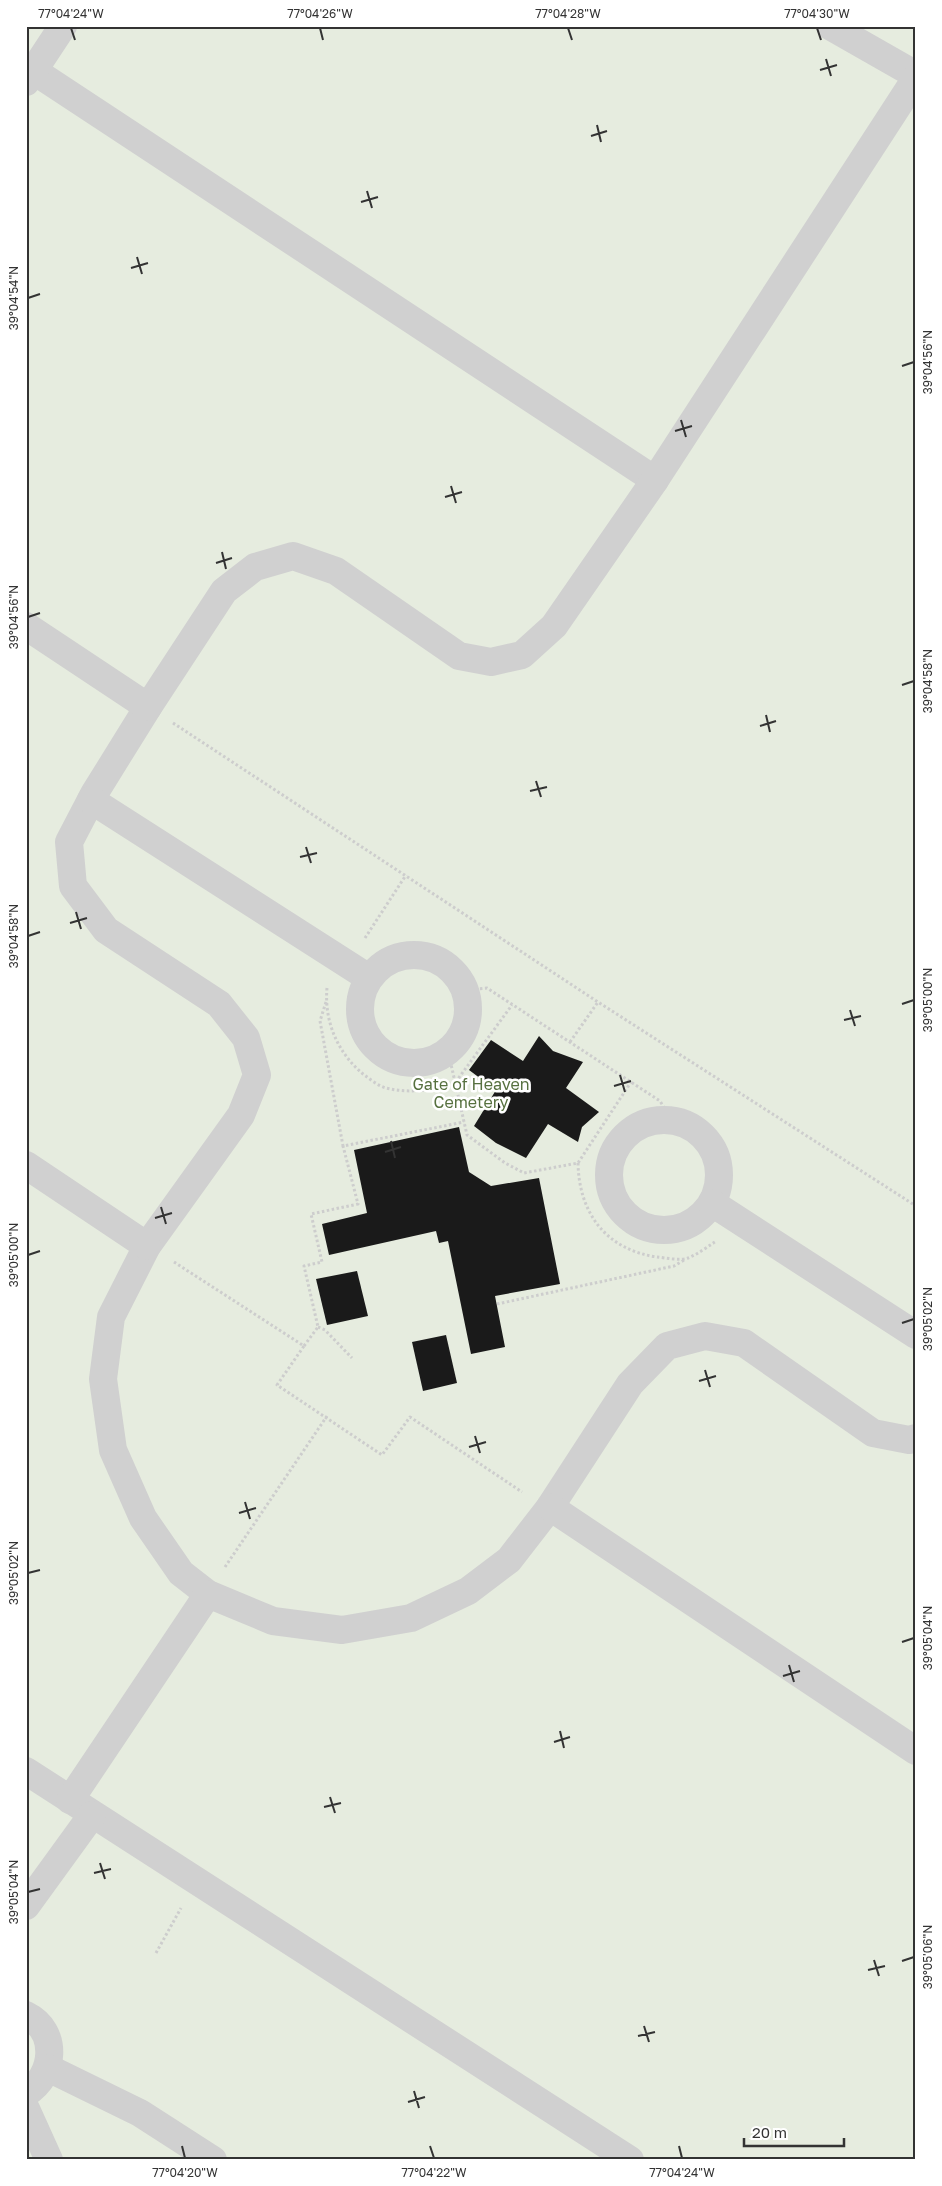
<svg xmlns="http://www.w3.org/2000/svg" width="942" height="2186" font-family="'Golos Text',sans-serif">
	<style>
		.green { fill: #e6ecdf }
		.building { fill: #1a1a1a }
		.lines { fill: none; stroke-linecap: round; stroke-linejoin: round }
		.path { stroke: #cdcdcd; stroke-width: 3; stroke-dasharray: 2.5 2.5; stroke-linecap: butt }
		.minor { stroke: #d0d0d0; stroke-width: 28 }
		.ticks { fill: none; stroke: #333; stroke-width: 2 }
		.labels { text-anchor: middle; dominant-baseline: central; stroke-width: 5; stroke-linejoin: round; paint-order: stroke }
		.park-label { font-size: 16px; fill: #56703f; stroke: #fff }
		.neatline { fill: none; stroke: #333; stroke-width: 2 }
		.ticks-label { font-size: 12px; text-anchor: middle; fill: #333 }
	</style>
	<rect width="100%" height="100%" fill="#fff"/>
	<rect class="green" x="26" y="26" width="890" height="2134"/>
	<g class="building">
		<polygon points="539,1036 553,1051 583,1062 566,1088 599,1112 582,1127 578,1142 548,1124 526,1158 496,1143 474,1126 496,1090 469,1070 491,1040 523,1061"/>
		<polygon points="459,1127 469,1172 491,1186 539,1178 560,1284 495,1296 505,1347 471,1354 448,1241 439,1243 436,1231 329,1255 322,1224 367,1213 354,1150"/>
		<polygon points="357,1271 368,1316 327,1325 316,1279"/>
		<polygon points="446,1335 457,1383 423,1391 412,1342"/>
	</g>
	<g class="lines">
		<g class="path">
			<polyline points="173,723 598,1002 916,1206"/>
			<polyline points="365,938 406,875"/>
			<path d="M327 988C324 1022 338 1053 363 1074 370 1079 378 1086 386 1088 410 1094 433 1090 455 1083L512 1005"/>
			<polyline points="465,990 487,988 660,1101 671,1119"/>
			<polyline points="326,1002 320,1021 343,1146 464,1122"/>
			<polyline points="570,1042 598,1002"/>
			<polyline points="448,1051 467,1135 505,1163 524,1173 578,1163 631,1082"/>
			<path d="M578 1163C579 1214 607 1250 657 1257 666 1258 681 1261 688 1258 698 1254 707 1247 715 1242"/>
			<polyline points="174,1262 304,1346 277,1385 382,1455 410,1417 522,1492"/>
			<polyline points="497,1304 674,1266 686,1259"/>
			<polyline points="318,1327 325,1330 352,1358"/>
			<polyline points="304,1346 318,1327 304,1266 322,1262 311,1214 358,1204 343,1146"/>
			<polyline points="225,1567 327,1416"/>
			<polyline points="156,1953 181,1908"/>
		</g>
		<g class="minor">
			<polyline points="830,26 916,75"/>
			<polyline points="34,71 655,480"/>
			<polyline points="916,78 655,480 554,626 522,655 491,662 459,656 336,571 293,556 255,567 224,591 148,707 94,794 69,842 73,886 106,930 219,1004 246,1038 257,1075 241,1115 147,1246 111,1317 103,1379 113,1450 143,1518 181,1573 208,1594 273,1621 342,1630 411,1618 468,1591 509,1560 550,1507 630,1384 667,1346 705,1336 744,1343 873,1433 909,1440 916,1438"/>
			<polyline points="26,82 63,26"/>
			<polyline points="26,626 148,707"/>
			<polyline points="91,800 369,978"/>
			<circle cx="414" cy="1009" r="54"/>
			<circle cx="664" cy="1175" r="55"/>
			<polyline points="26,1165 147,1246"/>
			<polyline points="712,1203 916,1335"/>
			<polyline points="550,1507 916,1751"/>
			<polyline points="26,1771 630,2160"/>
			<polyline points="70,1800 208,1594"/>
			<polyline points="26,1906 92,1815"/>
			<path d="M26 2015C59 2031 55 2076 26 2093"/>
			<polyline points="48,2068 140,2113 213,2160"/>
			<polyline points="26,2109 49,2160"/>
		</g>
	</g>
	<path class="ticks" d="M71 28 75 40M320 28 323 40M568 28 572 40M817 28 821 40M826 59 831 76M820 70 837 65M597 125 601 142M591 136 607 131M367 191 372 208M361 202 378 197M137 257 142 274M131 268 148 263M28 298 40 294M902 366 914 362M681 420 686 437M675 431 692 426M451 486 456 503M445 497 462 492M222 552 226 569M216 563 232 558M28 617 40 613M902 685 914 681M766 715 770 732M760 726 776 721M536 781 541 797M530 791 547 787M306 847 311 863M300 857 317 853M76 912 81 929M70 923 87 918M28 936 40 932M902 1004 914 1000M850 1010 855 1026M844 1020 861 1016M620 1075 625 1092M614 1086 631 1081M391 1141 395 1158M385 1152 401 1147M161 1207 166 1224M155 1218 172 1213M28 1255 40 1251M902 1323 914 1319M705 1370 710 1387M699 1381 716 1376M475 1436 480 1453M469 1447 486 1442M245 1502 250 1519M239 1513 256 1508M28 1573 40 1570M902 1642 914 1638M789 1665 794 1682M783 1676 800 1671M560 1731 564 1748M554 1742 570 1737M330 1797 335 1813M324 1807 341 1803M100 1863 105 1879M94 1873 111 1869M28 1892 40 1889M874 1960 879 1976M902 1961 914 1957M868 1970 885 1966M644 2026 649 2042M638 2036 655 2032M414 2091 419 2108M408 2102 425 2097M182 2146 185 2158M430 2146 434 2158M679 2146 682 2158"/>
	<g class="labels">
		<g class="park-label">
			<text x="471" y="1084">Gate of Heaven<tspan x="471" dy="18">Cemetery</tspan></text>
		</g>
	</g>
	<rect width="942" height="2186" fill="none" stroke="#ffffff" stroke-width="55"/>
	<path d="M744 2138v8h100v-8" fill="none" stroke="#333333" stroke-width="2.5"/>
	<text x="752" y="2138" font-size="15" fill="#333333" stroke="#ffffff" stroke-width="4" paint-order="stroke">20 m</text>
	<rect x="28" y="28" width="886" height="2130" class="neatline"/>
	<g class="ticks-label">
		<text x="71" y="18">77°04'24"W</text>
		<text x="320" y="18">77°04'26"W</text>
		<text x="568" y="18">77°04'28"W</text>
		<text x="817" y="18">77°04'30"W</text>
		<text transform="translate(14 298) rotate(-90)" y="4">39°04'54"N</text>
		<text transform="translate(928 362) rotate(-90)" y="4">39°04'56"N</text>
		<text transform="translate(14 617) rotate(-90)" y="4">39°04'56"N</text>
		<text transform="translate(928 681) rotate(-90)" y="4">39°04'58"N</text>
		<text transform="translate(14 936) rotate(-90)" y="4">39°04'58"N</text>
		<text transform="translate(928 1000) rotate(-90)" y="4">39°05'00"N</text>
		<text transform="translate(14 1255) rotate(-90)" y="4">39°05'00"N</text>
		<text transform="translate(928 1319) rotate(-90)" y="4">39°05'02"N</text>
		<text transform="translate(14 1573) rotate(-90)" y="4">39°05'02"N</text>
		<text transform="translate(928 1638) rotate(-90)" y="4">39°05'04"N</text>
		<text transform="translate(14 1892) rotate(-90)" y="4">39°05'04"N</text>
		<text transform="translate(928 1957) rotate(-90)" y="4">39°05'06"N</text>
		<text x="185" y="2177">77°04'20"W</text>
		<text x="434" y="2177">77°04'22"W</text>
		<text x="682" y="2177">77°04'24"W</text>
	</g>
</svg>
